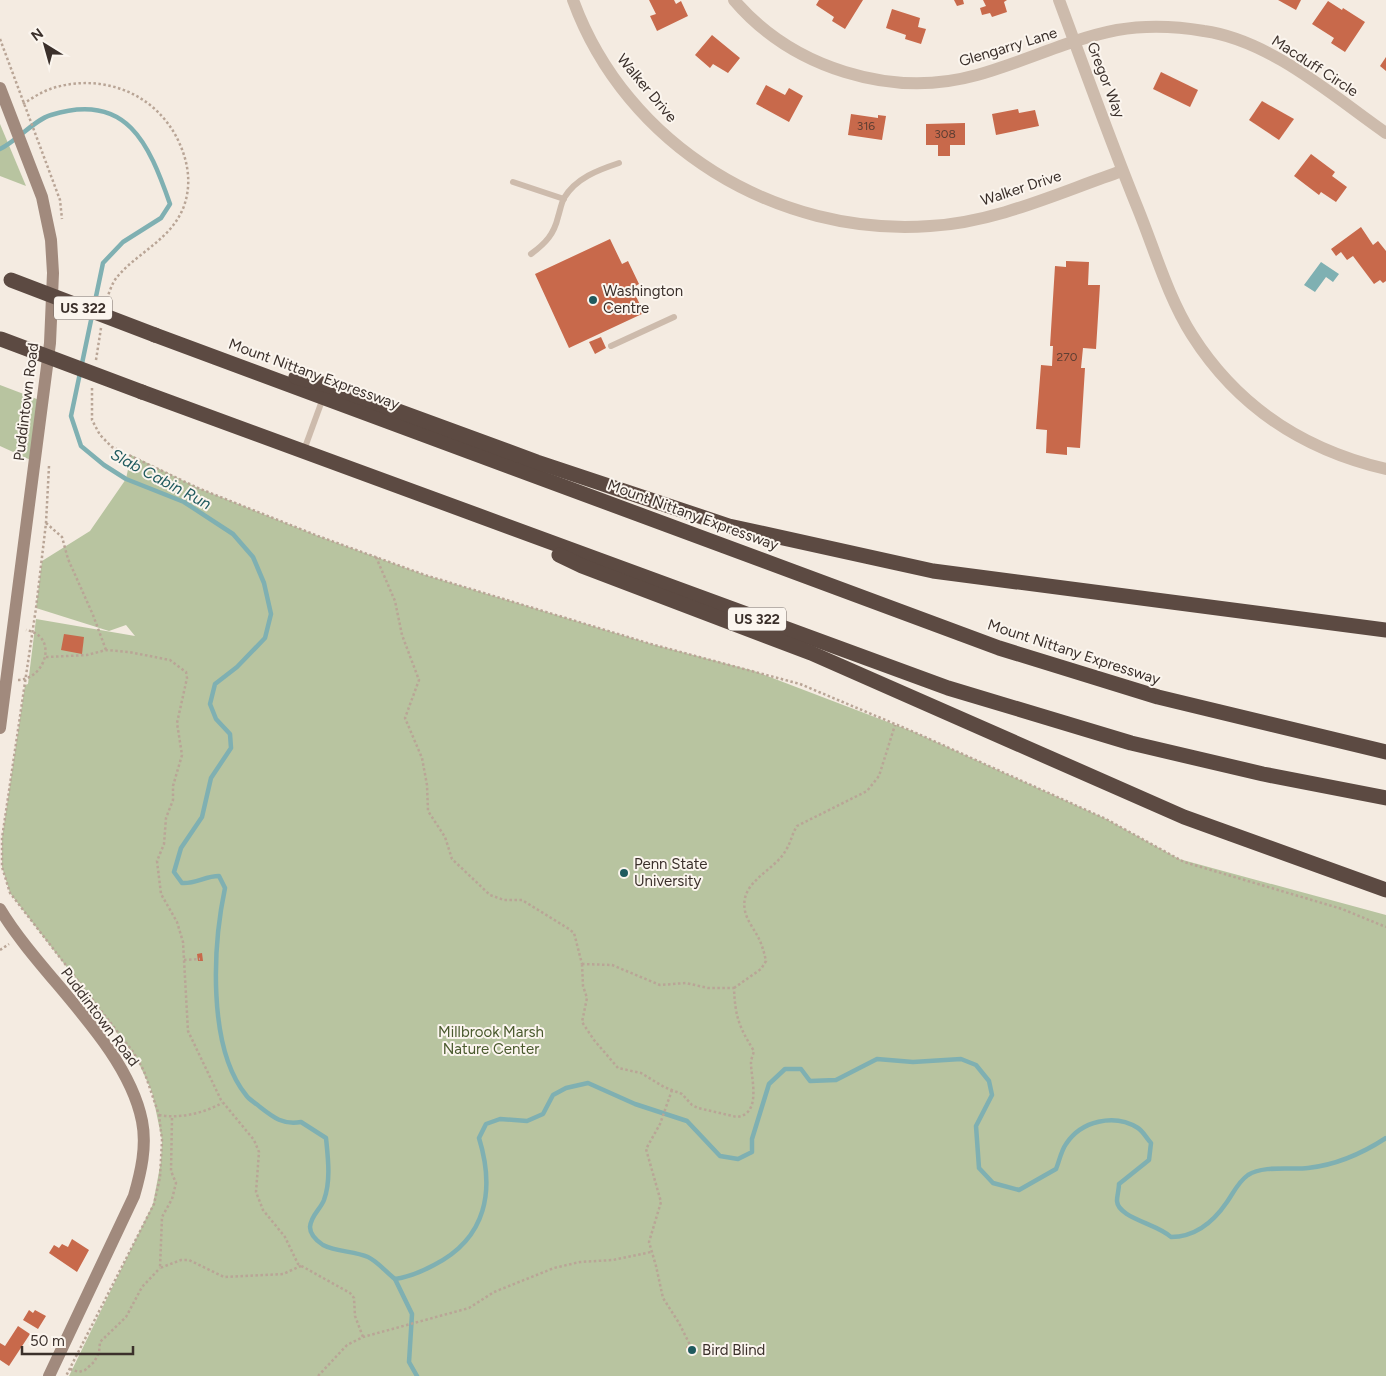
<svg xmlns="http://www.w3.org/2000/svg" width="1386" height="1376" font-family="Figtree,sans-serif">
	<style>
		.green { fill: #b8c4a0 }
		.water { fill: #7fb0b2 }
		.lines { fill: none; stroke-linecap: round; stroke-linejoin: round }
		.stream { stroke: #7fb0b2; stroke-width: 4.5 }
		.building { fill: #c8694b }
		.path { stroke: #b9a596; stroke-width: 2.5; stroke-dasharray: 2.5 2.5; stroke-linecap: butt }
		.lane { stroke: #cdbbac; stroke-width: 6 }
		.street { stroke: #cdbbac; stroke-width: 12 }
		.secondary { stroke: #a18a7d; stroke-width: 12 }
		.highway { stroke: #5c4a42; stroke-width: 15 }
		.highway-bridge { stroke: #5c4a42; stroke-width: 15 }
		.poi-dot { fill: #1f5a5e; stroke: #fbf5ee; stroke-width: 2 }
		.labels { text-anchor: middle; dominant-baseline: central; stroke-width: 4; stroke-linejoin: round; paint-order: stroke }
		.number-label { font-size: 12px; fill: #5e3e33 }
		.shield { fill: #fbf5ee; stroke: #756b66; stroke-width: 1 }
		.shield-label { font-size: 14px; font-weight: bold; fill: #3b302b }
		.street-label { font-size: 15px; fill: #3b302b; stroke: #fbf5ee }
		.poi-label { font-size: 15px; fill: #3b302b; stroke: #fbf5ee; text-anchor: start }
		.park-label { font-size: 15px; fill: #4a5a2e; stroke: #fbf5ee }
		.water-label { font-size: 16px; font-style: italic; fill: #1f5a5e; stroke: #fbf5ee }
	</style>
	<rect width="100%" height="100%" fill="#f4ebe1"/>
	<g class="green">
		<polygon points="0,124 26,186 0,176"/>
		<polygon points="0,385 42,401 35,462 0,446"/>
		<polygon points="131,455 198,488 318,536 425,575 651,644 754,671 914,732 1106,819 1179,859 1386,915 1386,1376 69,1376 153,1204 161,1161 162,1140 152,1092 137,1059 10,893 2,867 2,838 25,685 28,684 36,619 135,636 126,625 109,631 36,608 42,561 90,531 126,479"/>
	</g>
	<polygon class="water" points="1321,262 1339,274 1333,282 1326,277 1315,292 1304,285"/>
	<g class="lines">
		<g class="stream">
			<path d="M0 149C17 141 34 120 51 115 127 91 149 144 170 204L161 218 123 242 103 263 71 416 81 446 104 465 126 479 184 502 233 534 253 557 264 583 271 614 265 638 237 667 215 684 210 704 216 719 230 734 231 748 211 778 202 817 181 848 174 872 182 883C196 884 205 876 219 876L225 888C213 945 207 1047 246 1095 249 1100 256 1103 260 1107 274 1118 283 1125 301 1122L326 1138C328 1158 331 1181 324 1200 320 1210 311 1215 310 1227 310 1235 317 1241 323 1245 337 1252 354 1251 368 1257 377 1261 387 1273 395 1279 410 1277 421 1272 434 1265 487 1238 495 1190 479 1138L486 1124 500 1119 527 1121 543 1114 553 1095 566 1088 588 1083 635 1104 687 1121 720 1156 738 1159 752 1152V1139L769 1084 785 1069H801L810 1081 836 1080 877 1059 913 1062 961 1059 976 1065 989 1081 992 1095 976 1126 979 1168 993 1183 1019 1190 1056 1169C1059 1162 1061 1151 1066 1144 1081 1121 1114 1113 1138 1128 1143 1131 1147 1139 1151 1143L1149 1160 1119 1184C1119 1189 1117 1196 1117 1201 1118 1218 1158 1224 1171 1237 1196 1237 1214 1221 1227 1202 1234 1192 1238 1182 1248 1175 1264 1165 1290 1170 1308 1168 1336 1165 1363 1153 1386 1138"/>
			<polyline points="395,1279 412,1314 409,1362 417,1376"/>
		</g>
	</g>
	<g class="building">
		<polygon points="649,0 674,0 676,4 681,1 688,16 657,31 650,16 656,14"/>
		<polygon points="819,0 863,0 845,29 832,21 834,17 816,5"/>
		<polygon points="954,0 963,0 964,4 957,6"/>
		<polygon points="983,0 1007,0 1004,2 1007,12 992,17 990,13 982,15 980,8 986,6"/>
		<polygon points="1278,0 1301,0 1296,10"/>
		<polygon points="1328,1 1342,10 1343,8 1365,22 1345,52 1331,43 1334,38 1312,24"/>
		<polygon points="892,9 920,18 918,27 926,29 921,44 905,39 906,35 886,28"/>
		<polygon points="712,35 740,58 728,73 713,64 710,68 695,55"/>
		<polygon points="1386,57 1386,71 1380,66"/>
		<polygon points="1161,72 1198,90 1190,107 1153,89"/>
		<polygon points="766,85 785,95 789,88 803,96 789,122 756,104"/>
		<polygon points="1262,101 1294,119 1279,140 1249,120"/>
		<polygon points="1018,109 1019,113 1035,110 1039,126 996,135 992,114"/>
		<polygon points="851,114 878,118 878,115 886,116 882,140 848,135"/>
		<polygon points="965,123 965,145 950,145 950,156 938,156 938,145 926,145 926,124"/>
		<polygon points="1311,154 1335,172 1332,176 1347,187 1336,202 1321,192 1319,195 1294,176"/>
		<polygon points="1361,227 1373,245 1378,241 1386,251 1386,281 1383,283 1380,280 1374,284 1353,256 1347,260 1341,252 1336,256 1331,249"/>
		<polygon points="610,239 622,264 628,261 639,284 632,288 644,313 569,348 535,274"/>
		<polygon points="1066,261 1089,262 1088,285 1100,285 1096,349 1083,348 1081,368 1085,368 1080,448 1067,447 1067,455 1046,453 1047,430 1036,429 1041,365 1052,366 1053,346 1050,346 1055,266 1066,267"/>
		<polygon points="601,337 606,348 595,354 589,342"/>
		<polygon points="64,634 84,637 82,654 61,650"/>
		<polygon points="202,953 203,961 198,961 197,954"/>
		<polygon points="72,1239 89,1250 77,1272 49,1253 54,1245 59,1248 62,1244 68,1247"/>
		<polygon points="29,1310 33,1313 35,1310 46,1316 38,1329 23,1320"/>
		<polygon points="18,1326 30,1334 9,1366 0,1360 0,1343 5,1346"/>
		<polygon points="694,1344 698,1352 690,1355 686,1347"/>
	</g>
	<g class="lines">
		<g class="path">
			<polyline points="0,39 60,200 62,219"/>
			<path d="M23 104C32 98 43 91 53 88 103 73 155 93 178 140 188 161 192 183 184 206 172 239 138 252 117 277 112 283 109 293 106 301"/>
			<polyline points="96,360 101,328"/>
			<polyline points="92,388 92,420 100,435 112,447 198,488 318,536 425,575 651,644 800,684 914,732 1106,819 1184,862 1342,909 1386,927"/>
			<polyline points="49,466 46,523 36,608 2,838 2,867 10,893 134,1053 144,1071 159,1115 162,1140 160,1177 154,1204 66,1376"/>
			<polyline points="46,523 62,537 68,559 93,615 106,650"/>
			<polyline points="376,557 395,601 402,635 419,680 405,718 422,758 427,785 428,811 445,837 452,859 490,895 504,900 522,900 569,929 574,933 582,964"/>
			<polyline points="46,657 87,655 106,650 129,652 170,660 186,672 187,678 177,723 182,755 173,786 173,800 166,818 164,844 157,861 161,894 177,922 183,942 188,1031 221,1100 254,1140 259,1152 256,1192 263,1210 285,1237 298,1264 350,1293 354,1298 355,1316 363,1337"/>
			<path d="M18 680C46 679 59 636 26 630"/>
			<polyline points="0,950 9,944"/>
			<polyline points="184,960 200,959"/>
			<path d="M582 964 612 965 660 985 686 983 708 988H734C735 1016 739 1027 754 1051 753 1055 751 1059 751 1063 751 1078 762 1114 737 1117L698 1108 692 1105 682 1094 664 1087 641 1073 618 1068 594 1040 582 1022 587 998 583 986Z"/>
			<path d="M734 988 761 969 766 961C764 952 762 944 757 935 753 928 747 920 745 911 739 881 774 872 786 850 791 842 792 834 797 826L867 791 879 776 895 725"/>
			<polyline points="672,1090 660,1124 646,1149 661,1202 649,1242 656,1266 663,1298 679,1323 692,1349"/>
			<path d="M159 1115C180 1119 204 1113 222 1103"/>
			<polyline points="172,1118 171,1171 176,1183 172,1199 162,1217 160,1268 181,1260 189,1260 224,1277 283,1274 301,1266"/>
			<polyline points="70,1369 79,1372 85,1370 94,1362 99,1353 100,1342 126,1317 142,1287 160,1268"/>
			<polyline points="318,1376 347,1345 363,1337 469,1308 494,1292 554,1268 580,1262 613,1260 651,1252"/>
		</g>
		<g class="lane">
			<polyline points="513,182 564,199"/>
			<path d="M531 254C546 243 554 234 558 217 560 211 561 204 564 198 576 178 598 170 619 163"/>
			<polyline points="611,346 674,317"/>
			<polyline points="304,450 323,398"/>
		</g>
		<g class="street">
			<path d="M573 0C626 146 777 237 930 226 998 222 1060 192 1122 171"/>
			<path d="M734 0C792 68 891 99 977 75 1024 62 1070 39 1117 30 1146 25 1175 26 1204 31 1270 40 1333 96 1386 133"/>
			<path d="M1059 0C1085 70 1110 140 1138 209 1155 251 1168 297 1192 335 1237 406 1304 450 1386 469"/>
		</g>
		<g class="secondary">
			<polyline points="0,88 42,197 51,240 53,273 50,343 0,728"/>
			<path d="M0 909C40 976 127 1045 142 1121 147 1146 141 1172 134 1196L49 1376"/>
		</g>
		<g class="highway">
			<polyline points="155,335 999,648 1158,697 1386,752"/>
			<polyline points="296,377 330,386 537,462 729,526 933,571 1386,630"/>
			<polyline points="142,392 948,688 1131,743 1263,774 1386,798"/>
			<polyline points="559,555 582,566 811,653 1184,817 1386,890"/>
		</g>
		<g class="highway-bridge">
			<polyline points="11,280 155,335"/>
			<polyline points="1,339 142,392"/>
		</g>
	</g>
	<g class="poi-dot">
		<circle cx="593" cy="300" r="5"/>
		<circle cx="624" cy="873" r="5"/>
		<circle cx="692" cy="1350" r="5"/>
	</g>
	<g class="labels">
		<g class="number-label">
			<text x="866" y="126">316</text>
			<text x="945" y="134">308</text>
			<text x="1067" y="357">270</text>
		</g>
		<g class="shield">
			<rect x="54" y="296.5" width="58" height="23" rx="4"/>
			<rect x="728" y="607.5" width="58" height="23" rx="4"/>
		</g>
		<g class="shield-label">
			<text x="83" y="308">US 322</text>
			<text x="757" y="619">US 322</text>
		</g>
		<g class="street-label">
			<text transform="translate(1008 47) rotate(-17)">Glengarry Lane</text>
			<text transform="translate(1315 66) rotate(33)">Macduff Circle</text>
			<text transform="translate(1106 80) rotate(69)">Gregor Way</text>
			<text transform="translate(647 88) rotate(50)">Walker Drive</text>
			<text transform="translate(1021 188) rotate(-18)">Walker Drive</text>
			<text transform="translate(314 374) rotate(20)">Mount Nittany Expressway</text>
			<text transform="translate(26 402) rotate(-83)">Puddintown Road</text>
			<text transform="translate(693 515) rotate(20)">Mount Nittany Expressway</text>
			<text transform="translate(1074 652) rotate(18)">Mount Nittany Expressway</text>
			<text transform="translate(100 1017) rotate(53)">Puddintown Road</text>
		</g>
		<g class="poi-label">
			<text x="603" y="291">Washington<tspan x="603" dy="17">Centre</tspan></text>
			<text x="634" y="864">Penn State<tspan x="634" dy="17">University</tspan></text>
			<text x="702" y="1350">Bird Blind</text>
		</g>
		<g class="park-label">
			<text x="491" y="1032">Millbrook Marsh<tspan x="491" dy="17">Nature Center</tspan></text>
		</g>
		<g class="water-label">
			<text transform="translate(161 479) rotate(28)">Slab Cabin Run</text>
		</g>
	</g>
	<g transform="translate(45 45) rotate(323)" stroke="#fbf5ee" stroke-width="4" paint-order="stroke">
	<path d="M0-4L9 19L0 12L-9 19Z" fill="#3b302b"/>
	<text y="-8" font-size="14" font-weight="bold" text-anchor="middle" fill="#3b302b">N</text>
	</g>
	<path d="M22 1346v8h111v-8" fill="none" stroke="#3b302b" stroke-width="2.5"/>
	<text x="30" y="1346" font-size="15" fill="#3b302b" stroke="#fbf5ee" stroke-width="4" paint-order="stroke">50 m</text>
</svg>
